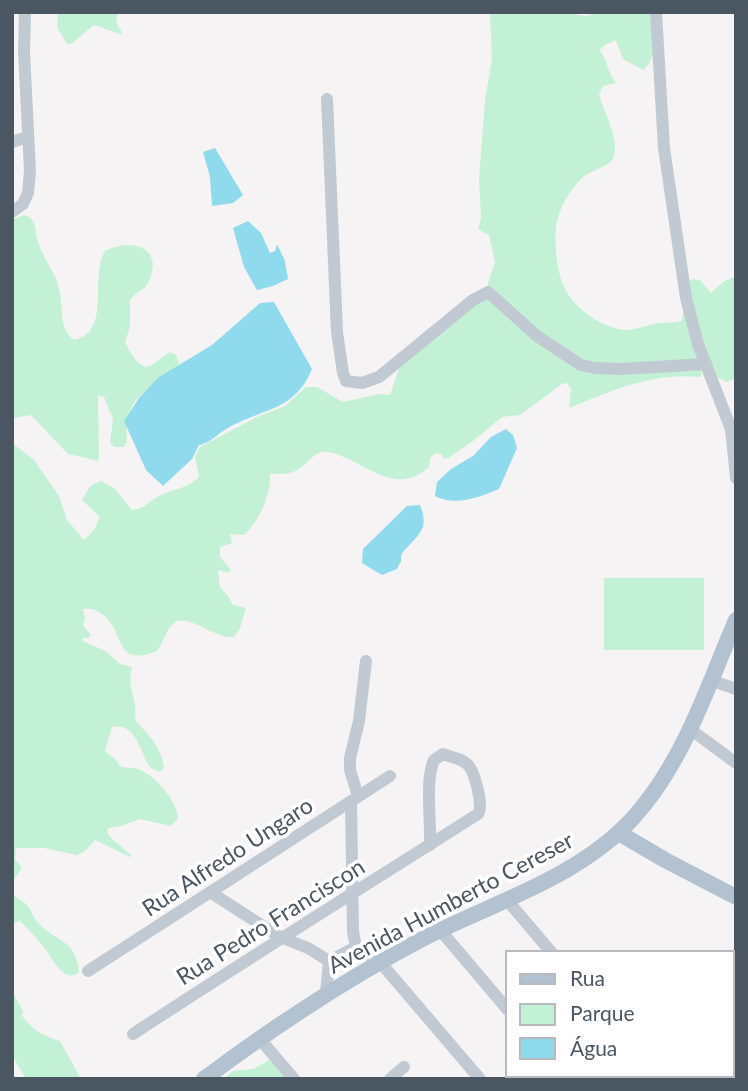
<svg xmlns="http://www.w3.org/2000/svg" width="748" height="1091" font-family="Lato,sans-serif">
	<style>
		.green { fill: #c3f1d5 }
		.water { fill: #90daee }
		.lines { fill: none; stroke-linecap: round; stroke-linejoin: round }
		.minor { stroke: #c1cad2; stroke-width: 12 }
		.major { stroke: #b3c2d1; stroke-width: 16 }
		.labels { text-anchor: middle; dominant-baseline: central; stroke-width: 7; stroke-linejoin: round; paint-order: stroke }
		.street-label { font-size: 23px; fill: #4a5661; stroke: #fff }
	</style>
	<rect width="100%" height="100%" fill="#f5f3f3"/>
	<g class="green">
		<polygon points="58,12 118,12 116,22 123,35 94,25 71,44 67,44 57,27"/>
		<path d="M490 12H575L577 15 588 16 598 12H650C651 33 661 54 643 70L623 59 616 40 605 45 599 50C607 59 608 73 616 83L603 86 599 95C604 113 619 137 614 156 612 166 592 170 584 176 571 188 558 209 556 227 554 244 557 274 565 289 575 309 602 328 625 330 637 330 649 324 661 323 668 322 675 323 682 321L688 282 693 279 700 280 711 293 723 282 736 276V378L727 382 702 370 701 377C654 372 612 390 569 408L571 389 567 383 562 384 520 415 502 417 473 441 448 458 443 459 442 454H434L430 459 429 467C394 499 363 459 329 452 314 449 309 464 297 470 289 475 279 474 270 474 271 495 259 521 244 535L230 534 232 543 220 547V557L231 570 228 573 218 570 220 587 228 596 233 605 246 608 240 628 234 637C216 641 184 608 171 626 165 633 162 644 157 651 111 669 127 628 99 612 93 609 90 608 83 609L85 619 83 626 91 635 88 638H83V641L105 651 120 664 132 667C126 688 138 699 135 720 148 734 161 747 164 767L160 772 151 768C140 754 136 721 112 727L105 751 115 759 121 767C126 768 134 767 138 769 155 775 177 801 178 818L171 826 140 819 121 826 108 828 107 832 111 838 132 856 130 857 95 840 85 851 77 855 44 848H16L15 859 22 868 12 882V443L34 460 59 496 67 520 84 540 94 530 100 517 82 500 90 486 101 481 114 488 132 510C144 509 147 503 157 497 174 488 183 491 199 477L195 457 200 447 257 417 285 406 306 387H317L343 402 379 394 390 395 400 366 487 287 495 262 489 235 478 229 481 218 479 180 485 100 492 59Z"/>
		<path d="M24 215C38 219 34 230 38 242 43 259 57 274 60 293 63 310 59 328 74 340 112 332 89 279 105 251 131 238 164 246 149 281 146 290 135 292 130 300V326L125 343C129 349 139 371 150 366 155 364 164 355 170 352L176 355 179 364C152 392 122 393 127 441L124 447H115L110 443 113 419 104 397 98 395 99 461 68 454 31 415 12 418V220Z"/>
		<rect x="604" y="578" width="100" height="72"/>
		<path d="M12 894C17 898 21 900 26 904 31 909 33 917 38 923 55 942 76 938 79 972 64 986 51 955 43 946 36 937 28 929 20 921L12 924Z"/>
		<path d="M12 991 24 1013 21 1014C31 1030 44 1036 60 1041L81 1079H26L12 1055Z"/>
		<polygon points="269,1060 293,1079 224,1079 232,1071 253,1069"/>
	</g>
	<g class="water">
		<polygon points="215,148 243,195 233,203 212,206 210,177 203,152"/>
		<polygon points="248,221 261,233 270,253 275,251 277,244 285,261 288,279 273,286 257,290 244,267 233,228"/>
		<path d="M274 302 312 369C294 414 257 408 223 431 214 437 210 443 199 445L192 459 163 486 146 470 124 421 139 398 159 377 212 345 260 303Z"/>
		<path d="M506 429 513 435 517 448 499 489C479 497 456 507 435 496L437 482 451 469 473 456 491 437Z"/>
		<path d="M420 505C431 532 415 536 401 555V561L397 569 382 575 362 563 363 549 407 506Z"/>
	</g>
	<g class="lines">
		<g class="minor">
			<polyline points="656,12 664,148 686,298 698,344 731,429 736,478"/>
			<polyline points="327,99 337,332 343,373 346,381 362,383 379,377 473,300 488,292 537,336 581,365 595,368 621,369 706,364"/>
			<polyline points="12,142 28,137"/>
			<polyline points="12,212 23,204 28,193 30,171 24,52 25,12"/>
			<polyline points="710,680 736,689"/>
			<polyline points="690,729 736,763"/>
			<polyline points="358,796 350,770 350,758 359,721 366,661"/>
			<polyline points="351,801 353,932 356,947 380,962 480,1079"/>
			<polyline points="210,892 280,937 308,948 329,961"/>
			<polyline points="506,899 552,953"/>
			<polyline points="441,931 508,1010"/>
			<polyline points="329,961 356,947"/>
			<polyline points="88,971 390,776"/>
			<polyline points="326,993 329,961"/>
			<path d="M133 1034C247 959 363 887 478 814 484 807 475 774 469 766 464 759 451 757 443 754L434 760C425 778 431 822 430 845"/>
			<polyline points="259,1038 294,1079"/>
			<polyline points="564,1075 567,1079"/>
			<polyline points="656,1075 659,1079"/>
			<polyline points="390,1079 404,1067"/>
		</g>
		<g class="major">
			<polyline points="619,833 665,860 736,897"/>
			<path d="M204 1079C276 1025 349 977 428 936 498 901 581 876 634 817 684 761 707 688 736 620"/>
		</g>
	</g>
	<g class="labels">
		<g class="street-label">
			<text transform="translate(227 856) rotate(-33)">Rua Alfredo Ungaro</text>
			<text transform="translate(450 902) rotate(-28)">Avenida Humberto Cereser</text>
			<text transform="translate(270 921) rotate(-32)">Rua Pedro Franciscon</text>
		</g>
	</g>
	<rect width="748" height="1091" fill="none" stroke="#4a5661" stroke-width="28"/>
	<rect x="506" y="951" width="228" height="126" fill="#ffffff" stroke="#b7bbc0" stroke-width="2"/>
	<rect x="520" y="974" width="35" height="10" fill="#b3c2d1" stroke="#b7bbc0" stroke-width="2"/>
	<text x="570" y="986" font-size="21" fill="#4a5661">Rua</text>
	<rect x="520" y="1004" width="35" height="21" fill="#c3f1d5" stroke="#b7bbc0" stroke-width="2"/>
	<text x="570" y="1021" font-size="21" fill="#4a5661">Parque</text>
	<rect x="520" y="1038" width="35" height="21" fill="#90daee" stroke="#b7bbc0" stroke-width="2"/>
	<text x="570" y="1056" font-size="21" fill="#4a5661">Água</text>
</svg>
